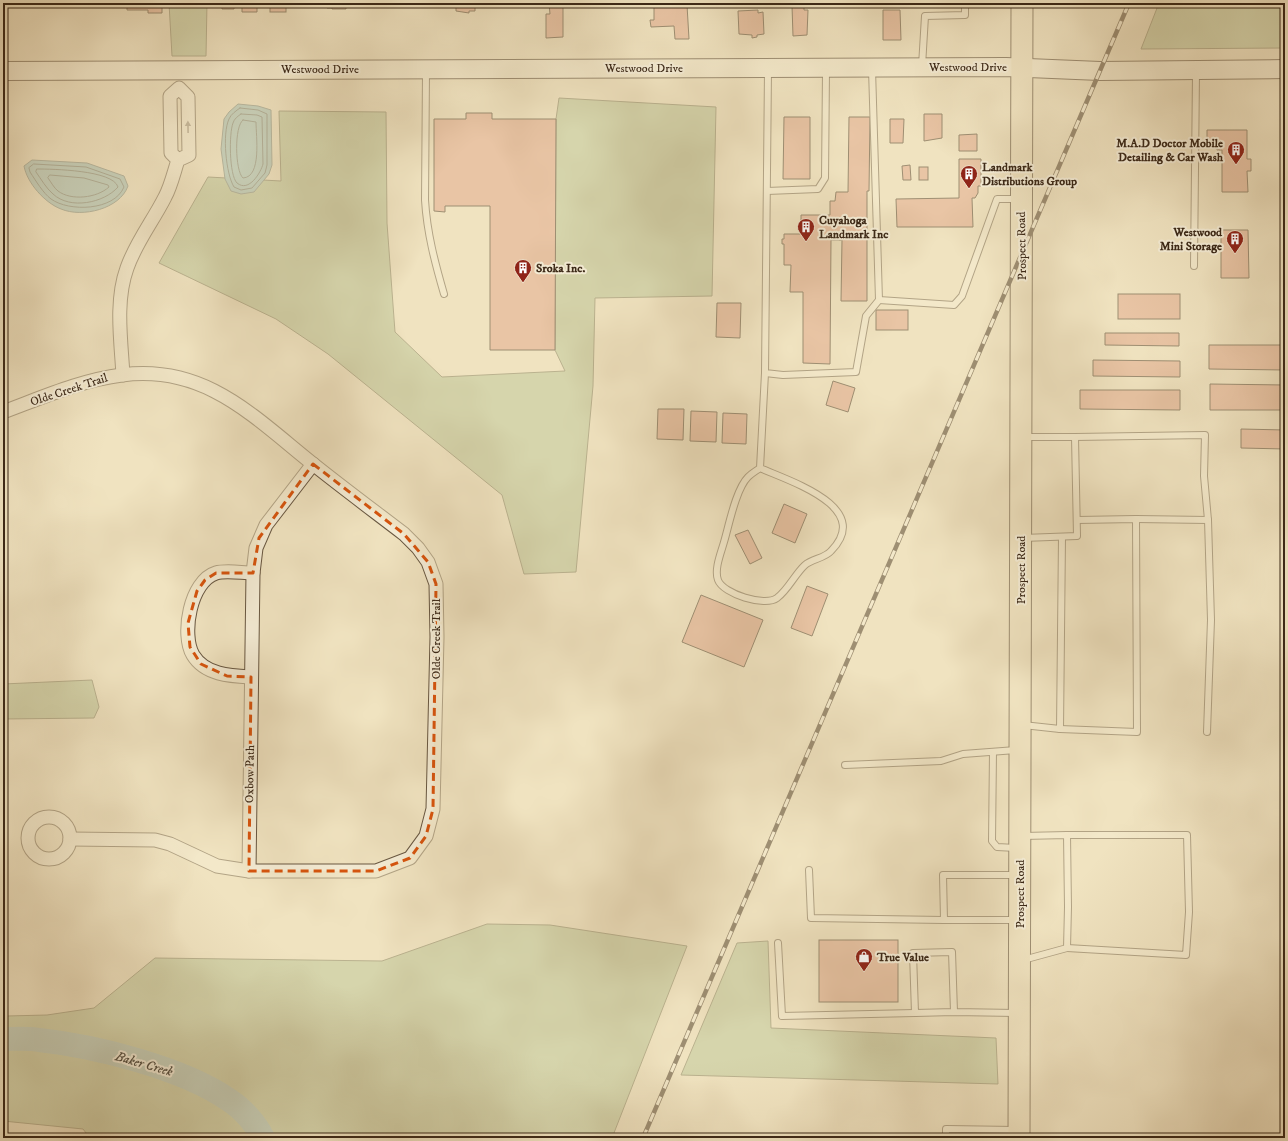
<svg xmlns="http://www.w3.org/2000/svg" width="1288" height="1141" font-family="'IM FELL DW Pica',serif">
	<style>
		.green { fill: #b7c494; stroke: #797656 }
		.water { fill: #9bbdb7; stroke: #758177 }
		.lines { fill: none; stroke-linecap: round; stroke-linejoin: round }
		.shore { stroke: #6b7267; stroke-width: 1 }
		.river { stroke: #9bbdb7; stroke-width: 24 }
		.building { fill: #dfa185; stroke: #3b2817 }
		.lane-casing { stroke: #685741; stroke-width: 8 }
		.street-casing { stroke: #685741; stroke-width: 15 }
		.secondary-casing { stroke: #3b2817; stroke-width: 20 }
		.primary-casing { stroke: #3b2817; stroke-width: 23 }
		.lane { stroke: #f5edd6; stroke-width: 6 }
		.street { stroke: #f5edd6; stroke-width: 13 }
		.secondary { stroke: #f5edd6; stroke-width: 18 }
		.primary { stroke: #f0e3c0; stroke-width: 21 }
		.rail-casing { stroke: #3b2817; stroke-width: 4.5 }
		.rail { stroke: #f5edd6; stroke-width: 3; stroke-dasharray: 9; stroke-linecap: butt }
		.oneway { fill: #988a76 }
		.marked { fill: none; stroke: #d7540d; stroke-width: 3; stroke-dasharray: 8 5; stroke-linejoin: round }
		.labels { text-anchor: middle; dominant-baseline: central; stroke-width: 4; stroke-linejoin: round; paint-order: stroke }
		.street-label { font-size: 12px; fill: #3b2817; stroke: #f5edd6 }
		.poi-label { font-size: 12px; font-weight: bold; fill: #3b2817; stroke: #f5edd6; text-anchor: start }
		.water-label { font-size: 13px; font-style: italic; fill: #534d3f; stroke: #f5edd6 }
	</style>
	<rect width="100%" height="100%" fill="#f0e3c0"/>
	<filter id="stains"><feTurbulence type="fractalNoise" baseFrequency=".005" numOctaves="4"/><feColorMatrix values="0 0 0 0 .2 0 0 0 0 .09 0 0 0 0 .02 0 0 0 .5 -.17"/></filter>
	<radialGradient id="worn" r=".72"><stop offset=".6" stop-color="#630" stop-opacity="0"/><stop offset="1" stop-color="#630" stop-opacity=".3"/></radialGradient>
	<g class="green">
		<polygon points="169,3 207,3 206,56 172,56"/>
		<polygon points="1159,3 1285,3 1285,48 1141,49"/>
		<polygon points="559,98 716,107 712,296 595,298 593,386 576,572 524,574 502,495 328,354 276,319 159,263 208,177 281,181 279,111 386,112 387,223 395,332 442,377 565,371 555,350 556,119"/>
		<polygon points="92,680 99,707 94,718 3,719 3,684"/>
		<polygon points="487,924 550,925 687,946 612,1138 90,1138 83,1129 3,1121 3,1015 7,1016 47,1015 94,1008 155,958 382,961"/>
		<polygon points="768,941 771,1028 996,1038 998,1084 681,1075 737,943"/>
	</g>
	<g class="water">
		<polygon points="238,104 258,106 271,110 272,165 269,174 254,192 241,194 231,191 225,179 221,149 224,119 229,112"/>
		<path d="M32 160 87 163 124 176 128 186C120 209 82 218 61 209 45 203 27 183 24 166Z"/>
	</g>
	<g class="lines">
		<g class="shore">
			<path d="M240 108 258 110 267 114V165L265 173 252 188 241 190 234 187C226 174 222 134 229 119 231 114 236 111 240 108Z"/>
			<path d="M241 114 257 115 262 117 263 164C261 172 249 193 237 183 229 175 229 133 233 123 234 119 238 116 241 114Z"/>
			<path d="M243 120 256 122C256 136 262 177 243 178 235 171 234 126 243 120Z"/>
			<path d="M34 164 86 167 120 179 124 187C114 211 69 212 51 199 43 193 36 181 30 172L29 168Z"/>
			<path d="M37 169C52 169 113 170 118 187 104 203 70 210 53 194 46 188 41 179 36 172Z"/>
			<path d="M50 175 84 178 108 185 109 187C97 198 71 201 58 191 54 188 51 182 48 178Z"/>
		</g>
		<path class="river" d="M3 1039C15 1039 28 1038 39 1040 95 1046 183 1068 229 1100 243 1109 256 1124 263 1138"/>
	</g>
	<g class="building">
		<polygon points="127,3 162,3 162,13 148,13 148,10 127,10"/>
		<polygon points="222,3 257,3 257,12 242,12 242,6 234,6 234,9 222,9"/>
		<rect x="270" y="3" width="16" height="9"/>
		<polygon points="327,3 346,3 346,9 332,9 332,8 327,8"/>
		<polygon points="456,3 475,3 475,11 469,11 469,13 456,11"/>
		<polygon points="549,3 563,3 563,37 546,38 546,14 550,14"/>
		<polygon points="687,5 689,39 675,39 674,26 651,27 650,20 654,20 654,6"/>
		<polygon points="792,6 804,6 804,10 808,10 807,35 793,36"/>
		<polygon points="758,10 758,13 763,12 764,34 757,35 757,37 752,38 752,35 739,34 738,11"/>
		<polygon points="883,10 900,10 901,40 883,40"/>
		<polygon points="466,113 492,113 492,119 556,119 555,350 490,350 490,206 445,206 445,212 434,211 434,119 466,119"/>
		<polygon points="924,114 942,114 942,138 924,141"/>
		<polygon points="784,117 810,117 810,179 783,179"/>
		<polygon points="849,117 870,117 869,191 867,191 867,301 841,301 842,240 831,240 830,364 803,363 803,292 790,292 791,265 784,265 784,244 782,244 782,239 784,239 784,234 801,234 801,215 830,215 830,201 835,201 836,192 848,192"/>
		<polygon points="890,119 904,119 903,143 890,143"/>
		<polygon points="1207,130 1247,130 1247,159 1251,159 1251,171 1247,171 1248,192 1222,192 1222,150 1217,150 1217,147 1207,147"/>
		<polygon points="977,134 977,151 959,151 959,135"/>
		<polygon points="959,159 981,159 981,186 978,186 978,193 975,198 972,198 973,227 897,227 896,199 959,198"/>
		<polygon points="910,165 911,180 903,180 902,166"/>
		<rect x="919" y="167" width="9" height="13"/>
		<polygon points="1221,230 1248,230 1249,278 1221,278"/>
		<rect x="1118" y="294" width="62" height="25"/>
		<polygon points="717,303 741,303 740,338 716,337"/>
		<rect x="876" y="310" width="32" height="20"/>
		<polygon points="1105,333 1179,333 1179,346 1105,345"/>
		<polygon points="1209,345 1285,345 1285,370 1209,369"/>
		<polygon points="1093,360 1180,361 1180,377 1093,376"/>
		<polygon points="833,381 855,388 848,412 826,405"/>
		<polygon points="1210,384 1285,385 1285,410 1210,410"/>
		<polygon points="1080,390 1180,390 1180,410 1080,409"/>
		<polygon points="658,409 684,409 683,440 657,439"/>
		<polygon points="691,411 717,412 716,442 690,441"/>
		<polygon points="723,413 747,414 746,444 722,443"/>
		<polygon points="1241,429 1285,430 1285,449 1241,448"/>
		<polygon points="784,504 807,514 795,543 772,533"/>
		<polygon points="748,530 762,558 750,564 735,535"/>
		<polygon points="807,586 828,594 812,636 791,628"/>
		<polygon points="701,595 763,620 744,667 682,642"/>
		<rect x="819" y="940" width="79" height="62"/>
	</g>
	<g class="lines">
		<defs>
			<g id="lane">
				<polyline points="922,66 925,16 965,15 965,3"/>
				<polyline points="872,69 879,300 954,305 962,296 997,199 1019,199"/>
				<polyline points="768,70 765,373 783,375 856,372 866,316 879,300"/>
				<path d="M426 71 425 200C427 233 435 263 444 294"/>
				<polyline points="767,191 818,189 825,178 826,70"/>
				<polyline points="1194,266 1196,72"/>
				<polyline points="1075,437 1205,435 1204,476 1208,520"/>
				<path d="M760 468C789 481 874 507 831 551 825 558 812 559 805 565 795 574 788 590 777 598 765 607 723 594 718 580 714 569 721 553 724 542 729 525 736 489 748 477 752 473 756 471 760 468L765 373"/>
				<polyline points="1136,519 1208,520 1211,620 1207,732"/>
				<polyline points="1023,538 1077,536 1075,437 1023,437"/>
				<polyline points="1023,725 1060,729 1062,537"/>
				<polyline points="1060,729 1137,732 1136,519 1077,520"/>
				<polyline points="993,752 992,841 997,847 1016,848"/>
				<polyline points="845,765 941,761 963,754 1016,750"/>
				<polyline points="1067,835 1187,835 1189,912 1186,955 1067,948"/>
				<polyline points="1023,836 1067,835 1068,907 1067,948 1023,960"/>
				<polyline points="809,870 811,918 944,920"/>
				<polyline points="1016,920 944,920 943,875 1016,875"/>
				<polyline points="778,943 782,1016 915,1013"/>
				<polyline points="954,1012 952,952 913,953 915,1013 954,1012 1016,1013"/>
				<polyline points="946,1138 946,1129 1015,1130"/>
			</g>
			<g id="street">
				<path d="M123 375C121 340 115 301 127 268 136 242 153 221 165 197 171 186 174 172 178 160L189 155 188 97 179 88 170 96 171 153 178 160"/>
				<path d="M3 412C41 398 81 380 122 375 205 364 254 417 313 464 343 488 374 511 404 534L418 548 428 562 436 584 437 637 433 809 426 836 410 858 376 871H249L217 866 170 844 155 840 70 839"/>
				<path d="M251 677C231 676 205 675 193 655 181 635 190 581 216 573 226 570 242 573 253 573"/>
				<circle cx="49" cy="838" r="21"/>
				<polyline points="249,871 253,573 256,548 266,525 313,464"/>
			</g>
			<polyline id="secondary" points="3,71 1006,67 1100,71 1285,69"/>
			<polyline id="primary" points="1019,1138 1022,3"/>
		</defs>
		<use href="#lane" class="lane-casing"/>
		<use href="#street" class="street-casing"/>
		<use href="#secondary" class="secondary-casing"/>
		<use href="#primary" class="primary-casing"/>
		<use href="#lane" class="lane"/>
		<use href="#street" class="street"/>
		<use href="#secondary" class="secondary"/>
		<use href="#primary" class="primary"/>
		<defs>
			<polyline id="rail" points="643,1138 1129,3"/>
		</defs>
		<use href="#rail" class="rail-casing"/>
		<use href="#rail" class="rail"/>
	</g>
	<defs><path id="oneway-solid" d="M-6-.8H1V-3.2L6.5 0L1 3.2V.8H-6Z"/></defs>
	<use class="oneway" href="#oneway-solid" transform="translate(188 127) rotate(-91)"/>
	<path d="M0 0H1288V1141H0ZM313 464 404 534 428 562 436 584 433 809 426 836 410 858 376 871H249L251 677 227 676 201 664 190 647 188 623 197 591 205 580 216 573H253L259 538Z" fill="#f0e3c0" fill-opacity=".55" fill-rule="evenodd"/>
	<path class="marked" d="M313 464 404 534 428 562 436 584 433 809 426 836 410 858 376 871H249L251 677 227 676 201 664 190 647 188 623 197 591 205 580 216 573H253L259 538Z"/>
	<defs>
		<symbol id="building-pin" viewBox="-11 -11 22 30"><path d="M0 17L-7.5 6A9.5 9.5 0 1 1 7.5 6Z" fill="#8f2418" stroke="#f5edd6"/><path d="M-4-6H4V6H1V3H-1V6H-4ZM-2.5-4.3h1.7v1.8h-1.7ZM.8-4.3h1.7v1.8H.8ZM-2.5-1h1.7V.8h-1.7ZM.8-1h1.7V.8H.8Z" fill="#fff"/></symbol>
		<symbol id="shop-pin" viewBox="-11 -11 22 30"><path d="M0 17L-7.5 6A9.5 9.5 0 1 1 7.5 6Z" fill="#8f2418" stroke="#f5edd6"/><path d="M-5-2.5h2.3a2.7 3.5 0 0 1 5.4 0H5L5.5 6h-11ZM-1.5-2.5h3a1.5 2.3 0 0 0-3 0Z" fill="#fff"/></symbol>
	</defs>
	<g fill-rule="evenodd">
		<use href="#building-pin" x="1226" y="140" width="20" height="27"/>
		<use href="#building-pin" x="959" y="164" width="20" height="27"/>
		<use href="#building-pin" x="796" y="217" width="20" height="27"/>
		<use href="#building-pin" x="1225" y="229" width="20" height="27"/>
		<use href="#building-pin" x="513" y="258" width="20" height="27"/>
		<use href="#shop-pin" x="854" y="947" width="20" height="27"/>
	</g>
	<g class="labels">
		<g class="street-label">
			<text x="968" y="67">Westwood Drive</text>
			<text x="644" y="68">Westwood Drive</text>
			<text x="320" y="69">Westwood Drive</text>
			<text transform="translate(1022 246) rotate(-91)">Prospect Road</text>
			<text transform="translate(69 390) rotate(-18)">Olde Creek Trail</text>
			<text transform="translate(1021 570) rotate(-90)">Prospect Road</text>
			<text transform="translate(436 639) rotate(-90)">Olde Creek Trail</text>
			<text transform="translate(250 774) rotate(-89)">Oxbow Path</text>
			<text transform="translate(1020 894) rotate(-90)">Prospect Road</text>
		</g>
		<g class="poi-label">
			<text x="1223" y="143" text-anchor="end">M.A.D Doctor Mobile<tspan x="1223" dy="14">Detailing &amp; Car Wash</tspan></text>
			<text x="982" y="167">Landmark<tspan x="982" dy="14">Distributions Group</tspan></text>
			<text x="819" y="220">Cuyahoga<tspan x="819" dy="14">Landmark Inc</tspan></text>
			<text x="1222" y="232" text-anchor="end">Westwood<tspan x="1222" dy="14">Mini Storage</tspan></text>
			<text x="536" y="268">Sroka Inc.</text>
			<text x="877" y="957">True Value</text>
		</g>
		<g class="water-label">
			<text transform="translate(144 1064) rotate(16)">Baker Creek</text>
		</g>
	</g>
	<rect width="1288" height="1141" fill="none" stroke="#f0e3c0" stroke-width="16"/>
	<rect x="4" y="4" width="1280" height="1133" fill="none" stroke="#3b2817" stroke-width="2"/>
	<rect x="8" y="8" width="1272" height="1125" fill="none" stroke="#3b2817"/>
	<rect width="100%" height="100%" filter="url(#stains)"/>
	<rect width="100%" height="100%" fill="url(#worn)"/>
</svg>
